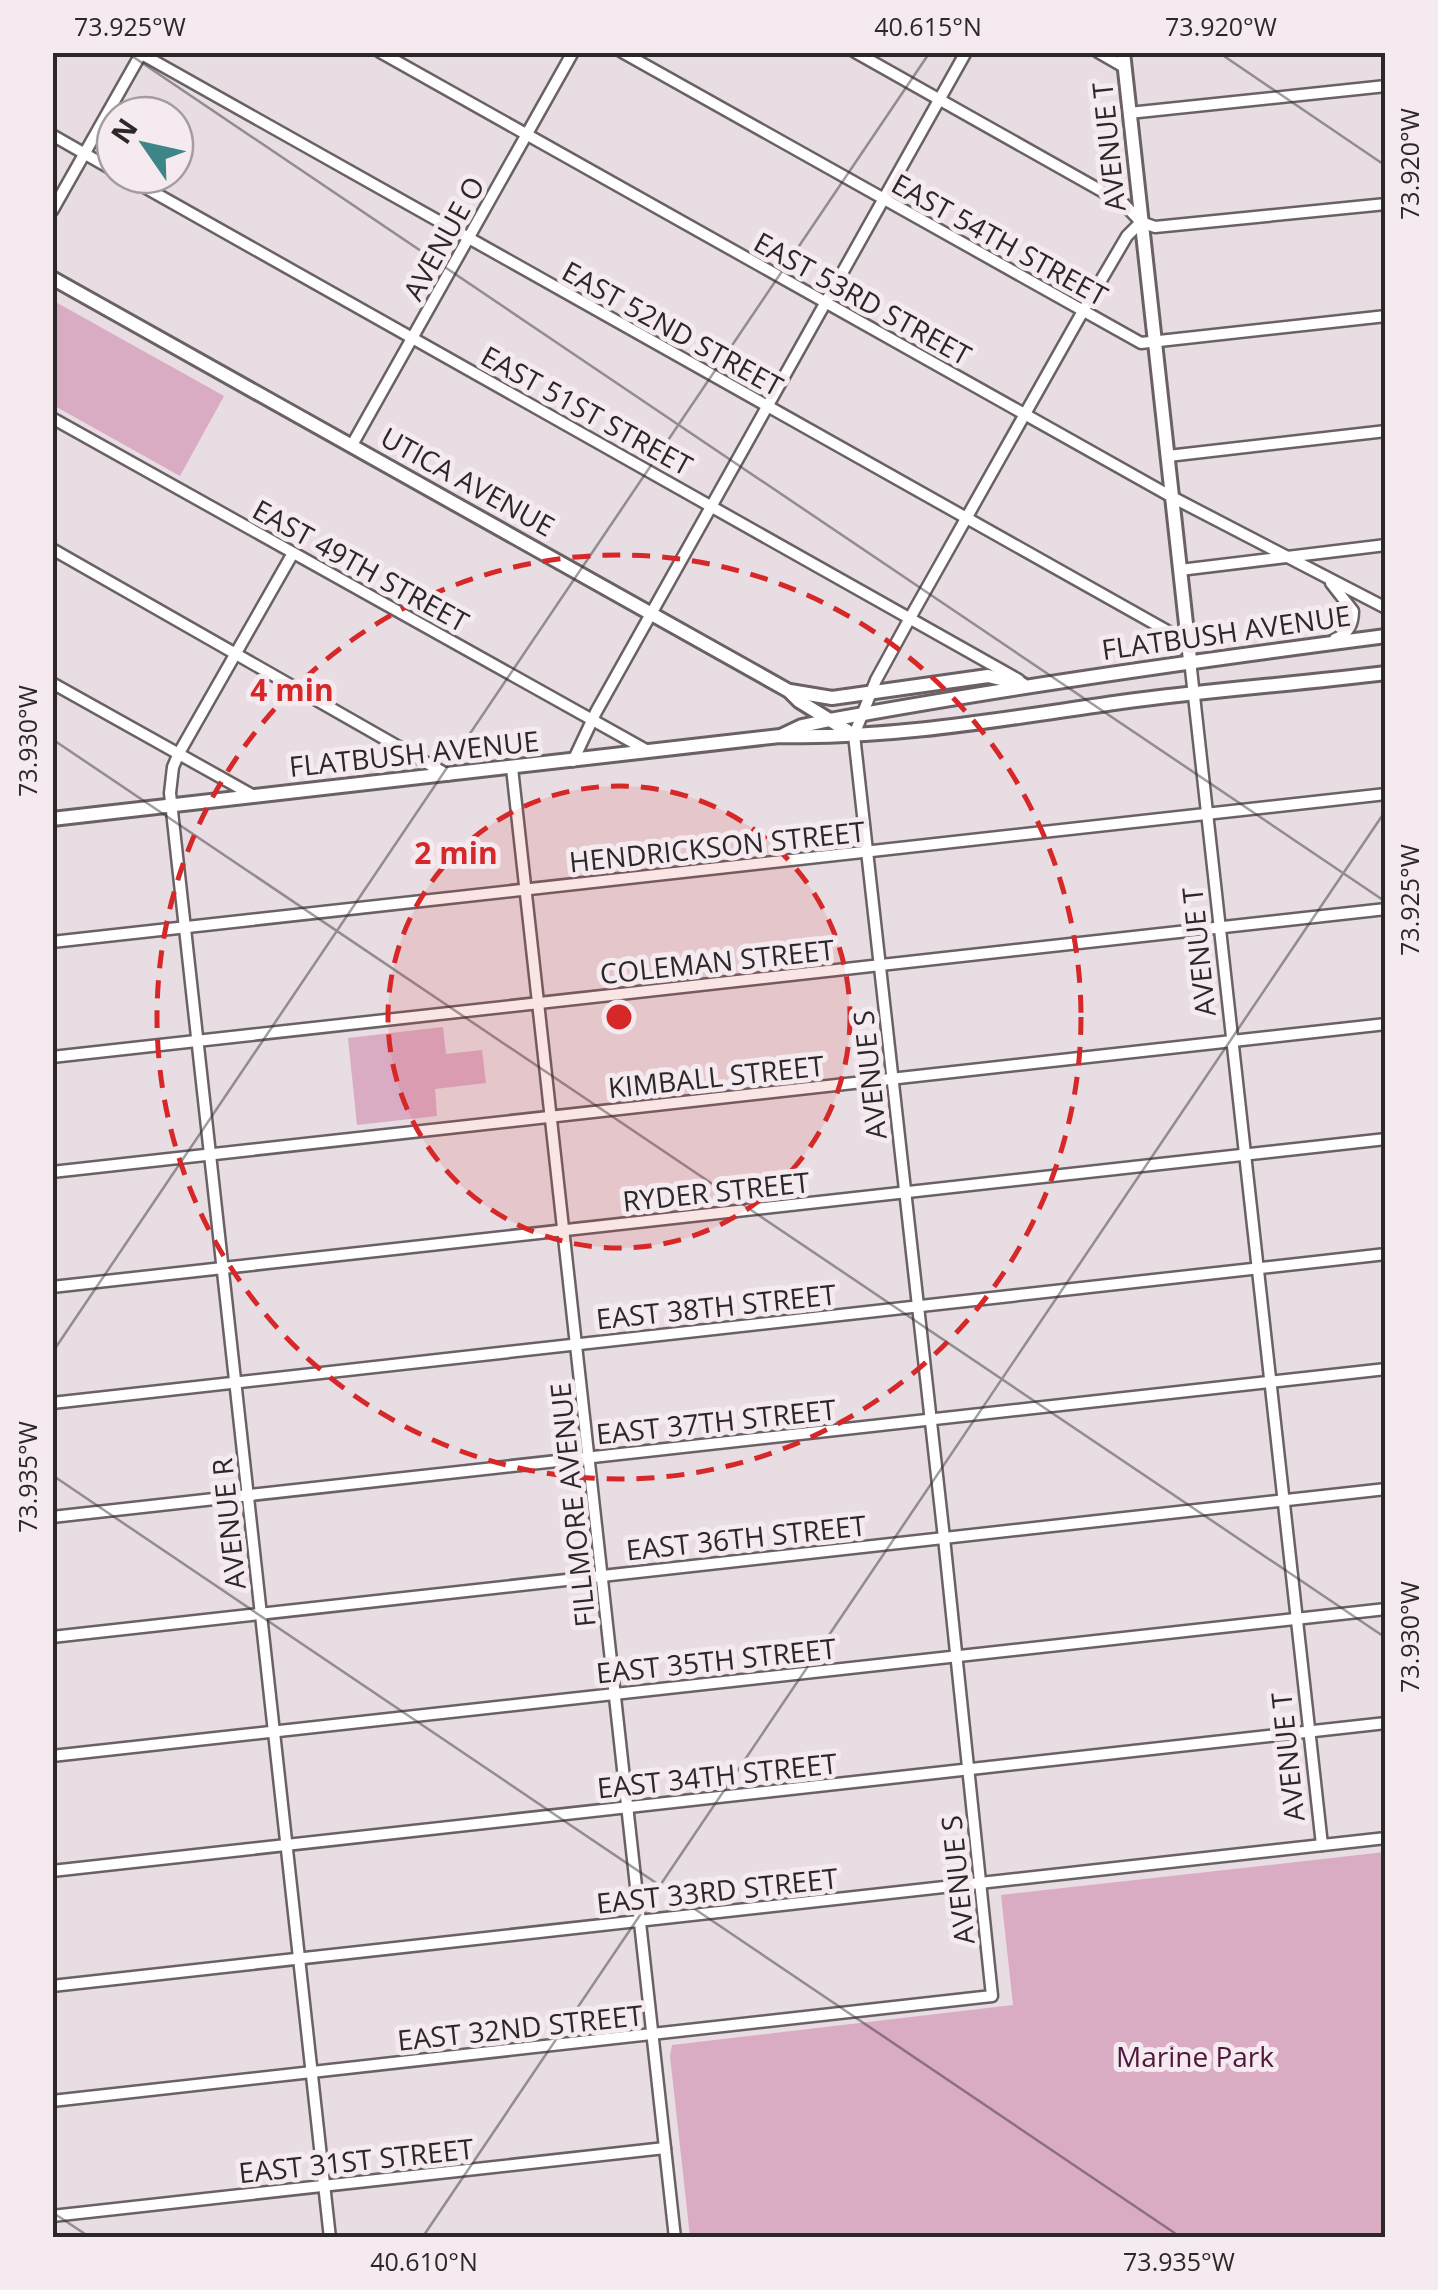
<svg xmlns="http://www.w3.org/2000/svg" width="1438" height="2290" font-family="'Open Sans',sans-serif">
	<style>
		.green { fill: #daacc4 }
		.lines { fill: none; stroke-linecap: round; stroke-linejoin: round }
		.minor-casing { stroke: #6a6166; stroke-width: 15 }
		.major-casing { stroke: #6a6166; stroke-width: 18 }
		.minor { stroke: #fff; stroke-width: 10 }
		.major { stroke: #fff; stroke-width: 12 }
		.ticks { fill: none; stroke: #2c282a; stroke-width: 2.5; stroke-opacity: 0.45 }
		.ring { fill: none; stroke: #d62828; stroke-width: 5; stroke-dasharray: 18 12 }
		.labels { text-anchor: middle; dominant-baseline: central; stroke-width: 10; stroke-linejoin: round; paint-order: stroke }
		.street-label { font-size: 28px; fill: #2c282a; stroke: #f4eaef }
		.park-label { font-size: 28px; fill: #50173b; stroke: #f4eaef }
		.centre { fill: #d62828; stroke: #f4eaef; stroke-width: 5 }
		.ring-label { font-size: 30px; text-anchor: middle; font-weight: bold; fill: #d62828; stroke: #f4eaef; stroke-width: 10; stroke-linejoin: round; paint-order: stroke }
		.neatline { fill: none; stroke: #2c282a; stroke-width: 4 }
		.ticks-label { font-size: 25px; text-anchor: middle; fill: #2c282a }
	</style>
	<rect width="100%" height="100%" fill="#e7dde2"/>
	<g class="green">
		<polygon points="52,300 224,396 180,476 53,405"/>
		<polygon points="443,1027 446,1054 482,1050 486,1083 435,1089 437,1116 357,1125 348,1038"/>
		<polygon points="1385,1852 1385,2237 690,2237 670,2056 672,2045 1013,2005 1001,1895"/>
	</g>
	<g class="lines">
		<defs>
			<g id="minor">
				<polyline points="138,52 1187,642"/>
				<polyline points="380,52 1172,497 1386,608"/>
				<polyline points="622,52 1141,343 1386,316"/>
				<polyline points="855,52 1123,203 1141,222 1155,227 1386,204"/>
				<polyline points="1098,52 1124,67"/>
				<polyline points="1129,113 1386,86"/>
				<polyline points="52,135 115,171"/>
				<polyline points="123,175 1019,680"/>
				<polyline points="52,211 142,52"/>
				<polyline points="52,418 648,751"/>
				<polyline points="352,445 573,52"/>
				<polyline points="1168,456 1386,431"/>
				<polyline points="52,549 448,775"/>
				<polyline points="293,553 179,753 173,767 170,793 330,2238"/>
				<polyline points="1180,570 1386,545"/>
				<path d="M1331 583 1353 611C1353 624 1348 634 1335 639"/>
				<polyline points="1190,660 1322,1845"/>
				<polyline points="52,683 254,796"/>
				<polyline points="573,761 596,712 966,52"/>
				<polyline points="512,768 675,2238"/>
				<polyline points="52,942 1386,794"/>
				<polyline points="52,1057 1386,909"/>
				<polyline points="52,1172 1386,1024"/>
				<polyline points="52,1287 1386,1139"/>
				<polyline points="52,1403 1386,1254"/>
				<polyline points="52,1517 1386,1369"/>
				<polyline points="52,1637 1386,1489"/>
				<polyline points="52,1756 1386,1609"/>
				<polyline points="52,1871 1386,1723"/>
				<polyline points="52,1986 1386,1838"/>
				<polyline points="52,2101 992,1996 944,1538 854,735 876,680 910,618 1083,311 1127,236 1141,222"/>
				<polyline points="52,2216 665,2148"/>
			</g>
			<g id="major">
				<polyline points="1123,52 1190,660"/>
				<polyline points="52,278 789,691 799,701 854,735"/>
				<polyline points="790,691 832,698 988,676 1022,684"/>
				<path d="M783 735 802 726 830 720C1014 686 1200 660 1386 636"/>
				<path d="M52 819 780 736C894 739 1008 718 1121 702 1209 690 1297 684 1386 673"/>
			</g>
		</defs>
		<use href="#minor" class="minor-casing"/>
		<use href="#major" class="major-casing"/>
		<use href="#minor" class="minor"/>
		<use href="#major" class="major"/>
	</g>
	<path class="ticks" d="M126 52 1386 902M1218 52 1386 166M52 739 1386 1638M52 1353 930 52M52 1475 1182 2238M52 2212 91 2238M422 2238 1386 810"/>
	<circle cx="619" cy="1017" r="231" fill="#d62828" fill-opacity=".12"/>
	<g class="ring">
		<circle cx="619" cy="1017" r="231"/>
		<circle cx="619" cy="1017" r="462"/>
	</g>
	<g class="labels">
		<g class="street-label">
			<text transform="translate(1108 147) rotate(-96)">AVENUE T</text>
			<text transform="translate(443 238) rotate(-61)">AVENUE O</text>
			<text transform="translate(1000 239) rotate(29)">EAST 54TH STREET</text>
			<text transform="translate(863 298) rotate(29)">EAST 53RD STREET</text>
			<text transform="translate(673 328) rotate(29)">EAST 52ND STREET</text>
			<text transform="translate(587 410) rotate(29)">EAST 51ST STREET</text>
			<text transform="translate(468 481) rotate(29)">UTICA AVENUE</text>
			<text transform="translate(361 565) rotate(29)">EAST 49TH STREET</text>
			<text transform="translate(1226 632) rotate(-8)">FLATBUSH AVENUE</text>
			<text transform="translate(414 753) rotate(-6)">FLATBUSH AVENUE</text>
			<text transform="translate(717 846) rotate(-6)">HENDRICKSON STREET</text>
			<text transform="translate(1198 952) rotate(-96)">AVENUE T</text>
			<text transform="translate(717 961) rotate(-6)">COLEMAN STREET</text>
			<text transform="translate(869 1075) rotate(-96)">AVENUE S</text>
			<text transform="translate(716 1076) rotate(-6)">KIMBALL STREET</text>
			<text transform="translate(716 1191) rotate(-6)">RYDER STREET</text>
			<text transform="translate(716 1306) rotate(-6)">EAST 38TH STREET</text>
			<text transform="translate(716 1421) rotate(-6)">EAST 37TH STREET</text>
			<text transform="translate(572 1505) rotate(-96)">FILLMORE AVENUE</text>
			<text transform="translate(228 1524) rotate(-96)">AVENUE R</text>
			<text transform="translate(746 1537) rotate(-6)">EAST 36TH STREET</text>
			<text transform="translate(716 1660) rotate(-6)">EAST 35TH STREET</text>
			<text transform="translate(1287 1757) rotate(-96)">AVENUE T</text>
			<text transform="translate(717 1775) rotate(-6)">EAST 34TH STREET</text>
			<text transform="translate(957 1880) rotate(-96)">AVENUE S</text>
			<text transform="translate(717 1890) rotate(-6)">EAST 33RD STREET</text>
			<text transform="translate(520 2027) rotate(-6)">EAST 32ND STREET</text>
			<text transform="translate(356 2160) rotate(-6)">EAST 31ST STREET</text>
		</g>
		<g class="park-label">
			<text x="1195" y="2056">Marine Park</text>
		</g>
	</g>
	<circle cx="619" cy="1017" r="15" class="centre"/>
	<g class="ring-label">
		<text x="292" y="701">4 min</text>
		<text x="456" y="864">2 min</text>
	</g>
	<rect width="1438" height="2290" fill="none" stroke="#f4eaef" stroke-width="110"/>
	<g transform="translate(145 145) rotate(304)"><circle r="48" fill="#f4eaef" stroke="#a49ca0" stroke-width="2.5"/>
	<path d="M0-8L18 38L0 25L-18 38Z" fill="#3d8586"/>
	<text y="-15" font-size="28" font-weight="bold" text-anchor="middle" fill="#2c282a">N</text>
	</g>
	<rect x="55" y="55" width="1328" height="2180" class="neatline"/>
	<g class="ticks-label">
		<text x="130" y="36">73.925°W</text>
		<text x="928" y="36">40.615°N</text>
		<text x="1221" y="36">73.920°W</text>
		<text transform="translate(1410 164) rotate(-90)" y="9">73.920°W</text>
		<text transform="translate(28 741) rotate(-90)" y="9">73.930°W</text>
		<text transform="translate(1410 900) rotate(-90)" y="9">73.925°W</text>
		<text transform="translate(28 1477) rotate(-90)" y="9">73.935°W</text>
		<text transform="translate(1410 1637) rotate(-90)" y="9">73.930°W</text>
		<text x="424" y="2271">40.610°N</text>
		<text x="1179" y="2271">73.935°W</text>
	</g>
</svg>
